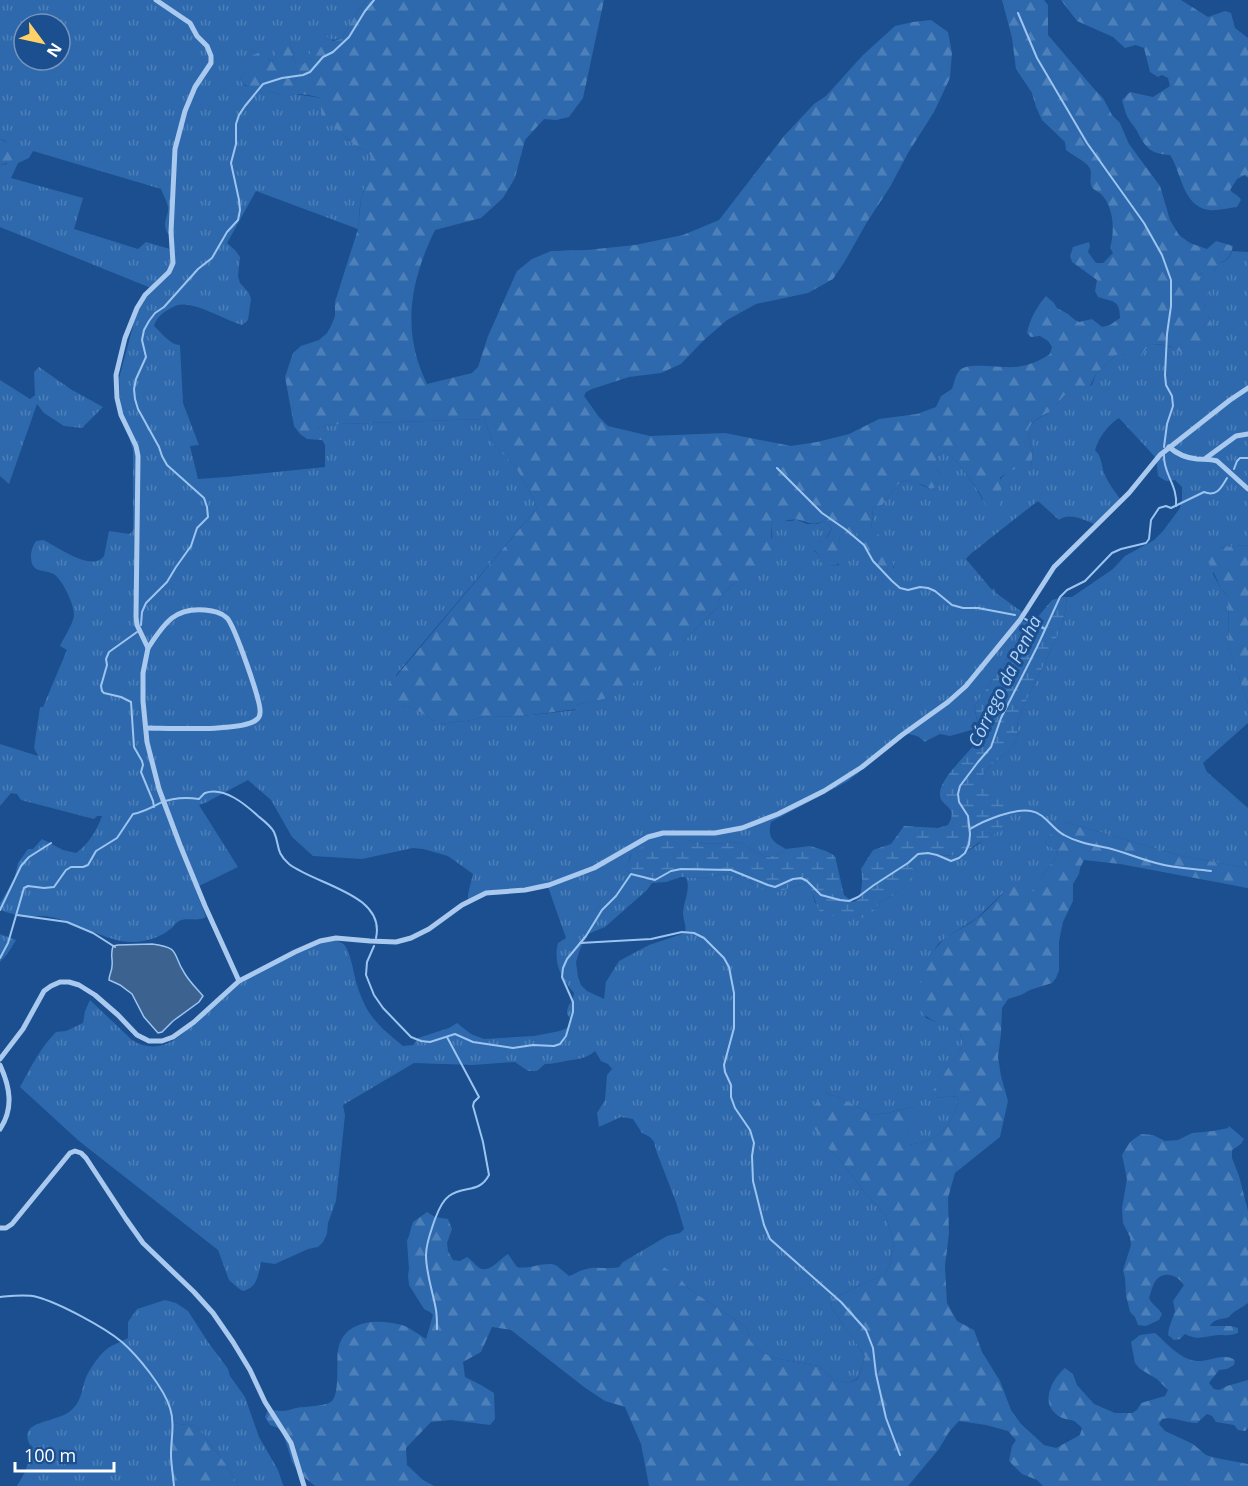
<svg xmlns="http://www.w3.org/2000/svg" width="1248" height="1486" font-family="'Open Sans',sans-serif">
	<style>
		.grass { fill: url(#grass-tufts); fill-rule: evenodd }
		.forest { fill: url(#forest-firs) }
		.wetland { fill: url(#wetland-marsh) }
		.water { fill: #3c6290; stroke: #9cc4f0; stroke-width: 1.5 }
		.lines { fill: none; stroke-linecap: round; stroke-linejoin: round }
		.stream { stroke: #9cc4f0; stroke-width: 2 }
		.street { stroke: #a9c9ee; stroke-width: 5 }
		.labels { text-anchor: middle; dominant-baseline: central; stroke-width: 6; stroke-linejoin: round; paint-order: stroke }
		.water-label { font-size: 18px; font-style: italic; fill: #b5d3f5; stroke: #1b4f8f }
	</style>
	<defs>
		<pattern id="grass-tufts" width="24" height="20" patternUnits="userSpaceOnUse" patternTransform="scale(1.5)"><rect width="24" height="20" fill="#2e69ad"/><path d="M3 7l-1-3M5 7V3M7 7l1-3M15 17l-1-3M17 17v-4M19 17l1-3" fill="none" stroke="#4d80b9"/></pattern>
		<pattern id="forest-firs" width="22" height="20" patternUnits="userSpaceOnUse" patternTransform="scale(1.5)"><rect width="22" height="20" fill="#2e69ad"/><path d="M5 1l3.5 6h-7zM16 11l3.5 6h-7z" fill="#4d80b9"/></pattern>
		<pattern id="wetland-marsh" width="20" height="14" patternUnits="userSpaceOnUse" patternTransform="scale(1.5)"><rect width="20" height="14" fill="#2e69ad"/><path d="M1 5h8M5 5V1M11 12h8M15 12V8" fill="none" stroke="#4d80b9"/></pattern>
	</defs>
	<rect width="100%" height="100%" fill="#1b4f8f"/>
	<g class="grass">
		<path d="M0 0H367L356 14 341 39C330 41 325 37 314 40 312 50 308 64 298 68L295 63 291 45 276 55 275 61 270 60 264 57 245 72 240 79 245 86 273 92 284 96 295 94 321 98C330 114 338 133 353 144 360 149 369 150 371 159 374 172 363 187 361 200 359 209 359 219 358 229L256 191 227 243 235 250 240 257 238 276 240 283 249 293 251 299 248 320 242 325C225 320 194 301 178 305 174 306 170 309 166 311 160 315 156 319 154 326 161 332 170 345 180 345L183 403 199 445 190 446 198 479 227 477 325 467V445L315 428 340 424 484 419 494 445 515 466 533 498 537 508 396 675 401 706 413 708 439 724 466 721 489 716 514 717 576 710 570 706 604 699 683 642 721 604 719 600C724 589 734 586 742 577L744 578 772 541 771 522 774 518 789 521 797 520 807 524H817L824 521 832 528 825 540 818 542 814 551 819 555 821 561 829 566 839 565 841 545 839 543 840 536 842 534 857 533 863 539 869 555 894 568 884 541 877 535 871 527 873 517 872 508 882 505 897 485 905 480 914 482 931 489 941 476 936 468V457L944 451C956 456 978 489 983 501L1007 471 1014 468 1032 466C1031 460 1033 454 1032 447 1031 441 1026 434 1029 428 1033 420 1041 418 1048 413 1054 408 1059 401 1065 395H1076L1092 385 1096 374 1116 355 1120 354 1142 355 1149 345C1164 344 1170 346 1183 352L1210 319 1204 310 1205 298 1199 281V276L1203 273H1214L1218 263C1226 262 1230 258 1232 251L1248 252V547L1244 545 1218 548 1213 574 1221 589 1228 596 1229 649 1248 704V723L1203 763 1207 772 1248 808V868L1181 856 1065 822H1057L1053 831 1045 843 1055 849 1058 855 1044 873 1033 893 1002 894 976 919 953 933 939 943 925 963 922 982 918 991 926 1018 959 1031 963 1041 962 1047 934 1091 939 1098 950 1096 958 1097C954 1127 937 1142 907 1145L904 1140 908 1130 918 1114 913 1107 887 1113 873 1115 841 1098 823 1092 829 1149 844 1165 866 1194 886 1216 894 1244 889 1267 885 1274 835 1297 832 1301 831 1307 865 1356 858 1378 849 1383 834 1380 819 1366 774 1358 758 1350 750 1340 746 1327 689 1289 679 1277 641 1259 623 1262 667 1236 680 1233 684 1229 676 1202 657 1153 654 1142 650 1137 642 1133 633 1119 621 1117 599 1127 597 1113 605 1100 607 1075 612 1069 608 1064 601 1061 595 1051C586 1059 577 1059 566 1061 559 1062 552 1064 545 1064L537 1071H528L515 1062 473 1065 414 1063 343 1105 345 1115 336 1201 328 1223 327 1234 323 1242 318 1247 308 1249 275 1264 261 1262C258 1275 258 1287 243 1291L238 1288 229 1280 218 1250 79 1141 20 1087C31 1067 40 1048 56 1032L66 1031 83 1023 85 1011 90 1000 132 1040C166 1061 190 1026 212 1005 223 995 237 986 249 977 265 967 285 960 303 951 315 946 329 936 342 943 350 947 354 975 357 985 367 1017 378 1025 403 1046L413 1045 418 1038 449 1028 457 1023 471 1034 484 1039 534 1036 560 1031 567 1028 571 1023V1020L567 1014C567 1004 573 1002 574 993 561 978 553 963 558 943L566 938 547 884 483 893 468 902V894L473 874 448 856 423 849 413 848 362 859 313 856 292 837 271 800 248 780 205 803 199 805 238 867 195 888 206 917C197 922 189 917 179 921 175 923 173 928 169 930 166 933 161 935 157 937 117 954 88 923 50 917 43 915 35 917 27 916 18 916 9 913 0 910V903L14 880 18 863 28 849H33L42 839 63 850 76 853C88 845 97 830 102 816H97L94 819 21 800 17 794 11 793 0 806V744L38 756 34 748 40 707H43L67 650 60 646C64 637 72 626 74 616 75 606 63 581 55 575 45 568 32 575 31 558 31 551 32 547 36 541L43 540C57 546 92 573 104 556L109 531 129 534 133 531V450L121 412 119 378 138 308 151 288 0 227V165L7 164 6 141 0 139ZM24 24H60V60H24ZM33 151 161 189C163 195 167 201 168 207 169 218 160 223 169 235L170 249 146 242 138 249 74 229 83 198 11 178 18 163 29 158ZM1119 418 1156 458 1158 476 1166 481 1175 480 1182 487V500L1180 508 1163 531 1154 540 1125 556 1113 569 1072 597H1067C1066 606 1065 616 1062 624 1050 657 1031 686 1019 718 1015 727 1021 733 1014 744 1006 757 990 761 982 777L985 785 995 794 990 837C979 842 969 853 957 855 938 859 923 844 907 860L913 868 912 876 895 894 881 901 874 911 815 903 812 891 809 885 802 884 787 889 755 887 746 878 722 874 705 878 686 877C691 890 684 899 683 913 683 920 687 926 685 933L649 945 619 961 606 982 604 999 587 991 581 985 578 977 576 962 580 949 588 934 605 927 647 890 652 883 626 871 631 853 687 840 709 844 740 842 754 851 766 857 779 854 786 849C773 842 767 838 771 822L848 781 906 734C913 734 920 736 924 742L940 734 950 736 979 728 974 707 1031 623 1021 621 1022 612 996 593 994 588 992 590 966 559C972 551 981 547 988 540 1005 527 1021 514 1038 501L1059 520C1070 512 1083 520 1094 524L1121 500C1115 492 1108 483 1104 473 1101 464 1102 457 1095 450 1099 437 1108 425 1119 418Z"/>
		<polygon points="39,367 72,390 103,407 82,428 64,426 44,413 37,404 9,484 0,476 0,380 30,399 35,395 34,372"/>
		<polygon points="0,934 16,940 8,953 0,962"/>
		<path d="M165 1300 176 1303 188 1311 208 1342 228 1369 230 1376 245 1397 259 1437 278 1470 283 1485 284 1486H238L237 1483 225 1463 196 1426 171 1423 172 1486H17L25 1472 32 1449C14 1420 52 1424 69 1412 83 1402 81 1388 87 1375 92 1366 99 1355 107 1349 113 1344 121 1342 128 1338V1322L137 1309Z"/>
	</g>
	<g class="forest">
		<path d="M367 0H604L583 98 569 117 556 120 544 119 525 140 515 178 503 198 481 218 435 230C410 282 401 330 427 384L472 373 478 367 488 336 517 271 532 259 551 251 587 250 635 245 683 235 719 220 784 136 814 104 826 96 863 55 895 26 913 22 931 20 948 32 952 53 950 78 934 112 908 153 890 187 867 222 845 261 833 279 808 293 756 304 727 320 703 341 681 364 661 373 629 377 592 389 586 392 584 396 599 417 608 426 650 436 725 433 791 446 817 442 849 434 879 419 917 414 936 407 941 396 952 389C955 382 955 372 963 368 973 363 1002 368 1015 367 1029 366 1039 361 1050 354L1052 347 1048 341 1040 336 1031 337 1027 333C1030 319 1037 306 1046 296L1054 303 1057 308 1068 314 1075 320 1079 322 1092 319 1102 327 1110 325 1120 318C1120 299 1112 302 1098 297L1095 291 1097 280 1072 262 1070 256 1073 247 1089 242 1090 246 1088 252 1096 263H1103L1113 253 1110 248C1115 231 1114 207 1101 194 1098 191 1092 190 1091 185 1089 179 1093 172 1089 167 1085 161 1072 155 1066 150L1065 142 1042 120 1036 107 1032 93 1016 69 1012 38 1002 0H1044L1048 5V35L1095 90 1103 98 1112 115 1120 123 1129 144 1160 186 1170 220 1179 235 1190 243 1207 249 1216 241 1233 246C1231 255 1228 261 1218 263L1214 273H1203L1199 276V281L1210 290C1197 314 1211 311 1213 330 1213 334 1212 337 1212 341 1204 348 1193 355 1181 352 1175 349 1170 345 1163 345 1159 344 1154 345 1149 345L1142 355 1134 359 1125 354 1116 355 1096 374 1088 390 1084 393 1076 395H1065C1060 400 1056 405 1052 410 1044 416 1033 419 1029 428 1026 434 1031 442 1032 447 1033 454 1031 460 1032 467 1018 469 1011 467 1000 478L1002 497 999 508 993 510C982 505 985 501 979 492 972 481 955 456 944 451L936 457V468L941 476 939 485 931 489 923 485 905 480 897 485 882 505 872 508 873 517 871 527C875 532 881 536 885 542 891 550 895 566 892 575H886C880 569 874 563 870 555 865 547 864 540 857 533L842 534 840 536 839 543 849 550C843 563 840 566 825 566L820 561 819 555 812 548 814 544C826 539 827 540 832 528L824 521C810 526 812 523 799 520 790 518 784 523 774 519L771 522V537L775 545 757 572 747 581 742 578C733 586 724 589 719 600L722 603 683 642 646 676 604 699 571 706 578 709 514 717 489 716 466 721 439 724 413 708 401 706 394 701 389 692 388 686 537 508 533 498 515 466 494 445 484 419 340 424 316 428 322 440 307 439 300 434 294 426 285 377 293 353 301 346 319 340 327 333 331 326 335 316V302L358 229 361 199 370 172 371 162 370 155 364 150 354 145 339 131 324 120 321 114V98C313 96 305 94 297 94 292 94 288 97 283 96 280 95 277 93 274 92 262 90 247 91 240 79L245 72 247 58 260 52 269 60 274 61 276 55 275 48 291 45 295 63 298 67C308 64 312 50 313 40L326 36 333 41 341 39 356 14Z"/>
		<path d="M1061 0H1181L1208 17 1225 11 1231 13 1235 28 1248 38V178L1245 175 1237 179 1230 190C1233 194 1239 195 1241 200L1237 207C1228 208 1218 211 1209 210 1182 206 1182 173 1170 155 1150 154 1145 147 1137 131 1134 126 1131 123 1128 118 1125 113 1124 106 1122 100L1130 92 1153 97 1170 86 1168 78 1162 75 1158 77 1150 72 1144 48 1136 45 1125 48 1113 37 1077 21Z"/>
		<path d="M0 139 19 148C17 158 10 163 0 165Z"/>
		<polygon points="1244,545 1248,547 1248,704 1229,649 1228,596 1221,589 1209,562 1213,552 1218,548"/>
		<path d="M1056 822H1065L1181 856 1248 868V888L1120 864 1084 860 1080 868 1079 874 1073 884V901L1063 922 1059 941V970L1056 978 1052 983 1030 990 1021 995 1008 999 1002 1008 1001 1034 998 1057 1001 1076 1008 1101 1000 1137 955 1173 948 1198 949 1233 945 1266 947 1303 957 1321 974 1330 982 1352 1000 1381 1011 1410 1021 1424 1044 1445 1056 1448 1080 1435 1082 1428C1080 1426 1076 1422 1074 1421 1068 1419 1061 1419 1056 1414 1040 1401 1053 1378 1065 1368L1073 1374 1077 1385 1094 1404 1115 1413H1132L1137 1410 1141 1403 1165 1396 1168 1390 1157 1379 1140 1369 1135 1363 1131 1342 1140 1335 1155 1333C1168 1344 1180 1360 1198 1361 1212 1362 1222 1352 1235 1360L1234 1365 1227 1369 1219 1370 1209 1383 1214 1389 1219 1390 1227 1386 1248 1380V1428L1245 1431 1238 1430 1234 1425 1216 1422 1212 1416 1207 1414 1197 1423C1185 1423 1173 1416 1162 1419L1159 1424 1165 1431 1193 1444 1206 1455 1216 1458 1248 1464V1486H1043L1037 1480 1022 1474 1009 1461 1012 1446 1016 1440 1008 1431 986 1425 959 1421 949 1432 939 1449 908 1486H649L641 1444 625 1407 605 1401 584 1387 511 1330 492 1327 481 1352 463 1362 465 1377 481 1385 494 1393 495 1419 490 1425 451 1420 431 1422 406 1448 407 1465 423 1480 434 1486H315L300 1474 292 1462 283 1433 278 1428 270 1425 265 1417 268 1410C273 1410 278 1411 282 1411 287 1411 291 1409 296 1408 305 1406 325 1407 332 1401 340 1392 336 1362 338 1350 343 1320 377 1318 402 1325 411 1328 419 1335 426 1339L433 1315 430 1312 424 1309 409 1285 408 1275 409 1269 407 1242 413 1222 427 1212 435 1217 448 1219 452 1229 447 1243 448 1251 453 1260 460 1261 467 1257C472 1260 474 1264 478 1267 488 1275 500 1259 508 1254L517 1267C529 1270 548 1260 557 1266 561 1269 565 1273 569 1276 574 1275 578 1271 583 1270 594 1265 607 1270 619 1267L623 1262 641 1259 662 1266 679 1277 689 1289 746 1327 750 1340 758 1350 774 1358 819 1366 834 1380 849 1383 858 1379 865 1356 831 1307 832 1300 835 1297 885 1274 889 1267 894 1244 886 1216 866 1194 844 1165 829 1149 812 1125 814 1107 823 1092 841 1098 873 1115 887 1113 913 1107 919 1114 908 1130 905 1140 907 1145C937 1142 954 1127 958 1097L950 1096 939 1098 933 1091 962 1047 963 1040 959 1031C938 1023 920 1019 912 996 927 983 919 975 925 962 928 957 933 951 937 947 946 934 963 929 975 920 989 910 999 895 1014 885L1033 892 1044 873 1058 855 1055 849 1045 843 1053 831Z"/>
		<path d="M1229 1126 1244 1139 1241 1144 1232 1150V1158L1239 1176 1248 1211V1303C1242 1308 1233 1311 1229 1317 1221 1320 1214 1318 1210 1326H1231L1238 1328V1333C1230 1336 1226 1335 1218 1335 1206 1336 1197 1341 1185 1334L1180 1339 1174 1340 1168 1335 1169 1328 1175 1311 1173 1301 1184 1285C1179 1277 1166 1270 1157 1279 1153 1283 1151 1292 1149 1298 1152 1305 1158 1307 1162 1314L1159 1320 1146 1326 1138 1325 1135 1317 1130 1312 1126 1295 1125 1278 1123 1270 1131 1245 1130 1237 1123 1223 1122 1208 1127 1179 1122 1155 1130 1142 1141 1134 1153 1135 1165 1141 1178 1140 1192 1133 1213 1131 1228 1128Z"/>
		<polygon points="171,1423 196,1426 225,1463 237,1483 238,1486 172,1486"/>
	</g>
	<path class="wetland" d="M1063 597H1067C1066 606 1065 616 1062 624 1050 657 1031 686 1019 718 1015 727 1021 733 1014 744 1006 757 990 761 982 777 987 789 1002 796 1006 809 1007 813 1007 816 1007 820 1003 826 998 833 991 837 987 840 982 841 978 843 971 848 965 854 957 855 939 859 923 844 908 860L913 868V876L895 894 881 901 869 917C852 921 836 917 820 912 815 903 814 893 808 885L802 884 775 893 755 887 746 878 722 874 705 878 681 877 666 882 652 883 626 871C626 864 631 860 631 853L635 850 660 841 687 840 709 844 740 842 754 851 766 857 779 854 786 849 810 846 826 851 835 856 844 895 853 902 859 899C862 889 863 879 861 869L873 850 891 844 904 826 938 828 948 825C960 804 938 808 940 792 941 779 965 756 973 746 976 742 978 737 981 733L974 707 1031 623 1036 619 1052 600Z"/>
	<path class="water" d="M152 944C182 948 171 953 185 974 190 982 197 989 203 996L199 1002 173 1021 162 1032 158 1033 144 1017 132 994 120 985 109 980C109 975 112 971 112 966 113 958 110 956 113 946L118 945Z"/>
	<g class="lines">
		<g class="stream">
			<polyline points="1018,13 1037,58 1087,143 1144,223 1162,255 1171,280 1171,306 1167,334 1165,375 1166,385 1172,396 1173,406 1167,424 1164,447"/>
			<path d="M1164 455C1163 474 1178 485 1176 506"/>
			<polyline points="777,468 822,513 845,529 864,545 873,561 892,581 900,588 908,590 920,587 928,588 935,591 952,605 963,608 978,608 1015,615"/>
			<polyline points="1234,469 1237,461 1240,458 1248,458"/>
			<polyline points="1025,619 1045,629"/>
			<polyline points="141,625 142,612 146,603 167,582 176,567 191,546 197,528 208,517 207,507 204,498 167,465 162,456 159,447 138,409 135,399 134,389 136,379 146,357 142,340 144,330 149,321 155,313 164,307 198,269 212,258 227,232 238,220 240,210 239,200 231,163 236,144 236,124 239,115 245,106 263,84 282,78 303,75 310,72 323,57 333,52 349,37 365,11 374,0"/>
			<polyline points="137,632 109,652 106,659 107,665 101,686 102,691 104,693 121,697 131,702 134,747 142,761 143,765 141,772 153,801 154,807"/>
			<path d="M970 829C985 820 1014 808 1031 811 1045 813 1052 829 1064 835 1078 843 1093 845 1108 848 1124 852 1140 859 1156 863 1174 868 1193 869 1211 871"/>
			<polyline points="0,910 21,866 29,857 51,843"/>
			<polyline points="17,915 67,922 93,933 115,947"/>
			<polyline points="580,943 651,939 682,932 694,933 704,938 724,958 729,967 734,993 734,1028 724,1065 725,1072 731,1085 731,1097 735,1108 750,1130 754,1143 752,1156 753,1181 764,1225 770,1239 841,1302 866,1330 873,1348 876,1374 886,1418 900,1455"/>
			<path d="M374 946 367 962 366 975 374 995 383 1008 411 1037 421 1041 430 1042 455 1034 473 1042 513 1048 533 1045 554 1046 560 1044 566 1036 573 1012V1002L562 977 563 968 567 959 586 936 602 910 616 896 631 874 655 880 671 871 681 869 731 870 768 885 775 887 793 879 801 878 807 881 821 895 840 900 849 901 858 897 874 885 908 863 918 854 928 853 937 855 951 861 959 858 965 853 969 844 970 834 968 816 959 802 958 794 960 786 978 762 991 747 1001 718 1037 647 1060 597 1067 590 1085 581 1112 553 1121 549 1146 543 1149 539 1151 520 1159 508 1166 506 1171 508 1204 492C1217 497 1221 488 1227 478"/>
			<path d="M0 958 8 943 24 888 28 886 44 888 54 887 66 870 71 867H83L88 865 96 851 117 838 133 814C144 812 151 808 160 803 172 798 186 797 199 799 201 797 203 794 205 793 224 786 246 805 258 816 263 820 271 826 274 832 280 845 275 852 289 864 316 885 386 894 376 938"/>
			<path d="M0 1297C11 1296 26 1294 37 1297 59 1303 104 1327 122 1342 138 1356 164 1388 170 1408 175 1423 171 1439 171 1454 171 1464 173 1475 174 1486"/>
			<path d="M437 1329C437 1323 437 1316 436 1310 433 1292 426 1274 426 1255 426 1243 431 1231 435 1219 438 1211 442 1201 449 1196 464 1185 479 1194 489 1175L483 1142 473 1106 474 1102 479 1097 447 1037"/>
		</g>
		<g class="street">
			<polyline points="156,0 190,23 197,36 207,46 211,56 211,63 195,87 185,111 175,149 171,232 173,263 169,272 145,295 137,308 125,338 116,375 117,398 121,415 136,446 138,456 136,617 137,625 148,648 143,673 143,701 147,742 159,789 180,845 205,906 239,981"/>
			<path d="M1169 447C1177 454 1186 458 1197 459 1204 459 1210 459 1217 461L1248 489"/>
			<polyline points="1206,458 1236,436 1248,434"/>
			<path d="M146 728C167 728 242 732 256 720 258 719 260 716 260 713 262 703 234 625 227 618 221 612 213 611 205 610 174 607 164 624 148 648"/>
			<polyline points="0,1059 23,1029 44,991 51,986 60,982 69,982 79,985 95,995 118,1015 137,1035 149,1041 162,1041 173,1037 194,1022 239,981 295,952 320,941 336,938 370,941 396,942 411,938 429,929 462,905 486,893 525,890 549,885 594,868 648,837 663,833 715,833 742,828 778,814 824,791 862,767 902,735 948,702 966,686 1020,620 1054,567 1129,493 1160,455 1230,400 1248,388"/>
			<path d="M0 1065C10 1087 14 1108 0 1129"/>
			<polyline points="0,1228 6,1228 12,1224 70,1153 75,1151 81,1153 86,1158 126,1219 143,1243 194,1292 213,1313 233,1342 250,1370 265,1402 291,1443 304,1486"/>
		</g>
	</g>
	<g class="labels">
		<g class="water-label">
			<text transform="translate(1004 681) rotate(-64)">Córrego da Penha</text>
		</g>
	</g>
	<g transform="translate(42 42) rotate(123)"><circle r="28" fill="#1b4f8f" stroke="#7695bc" stroke-width="1.5"/>
	<path d="M0-4.5L10 22L0 15L-10 22Z" fill="#ffd166"/>
	<text y="-9" font-size="16" font-weight="bold" text-anchor="middle" fill="#ffffff">N</text>
	</g>
	<path d="M15 1462v9h99v-9" fill="none" stroke="#ffffff" stroke-width="3"/>
	<text x="24" y="1462" font-size="18" fill="#ffffff" stroke="#1b4f8f" stroke-width="4.5" paint-order="stroke">100 m</text>
</svg>
